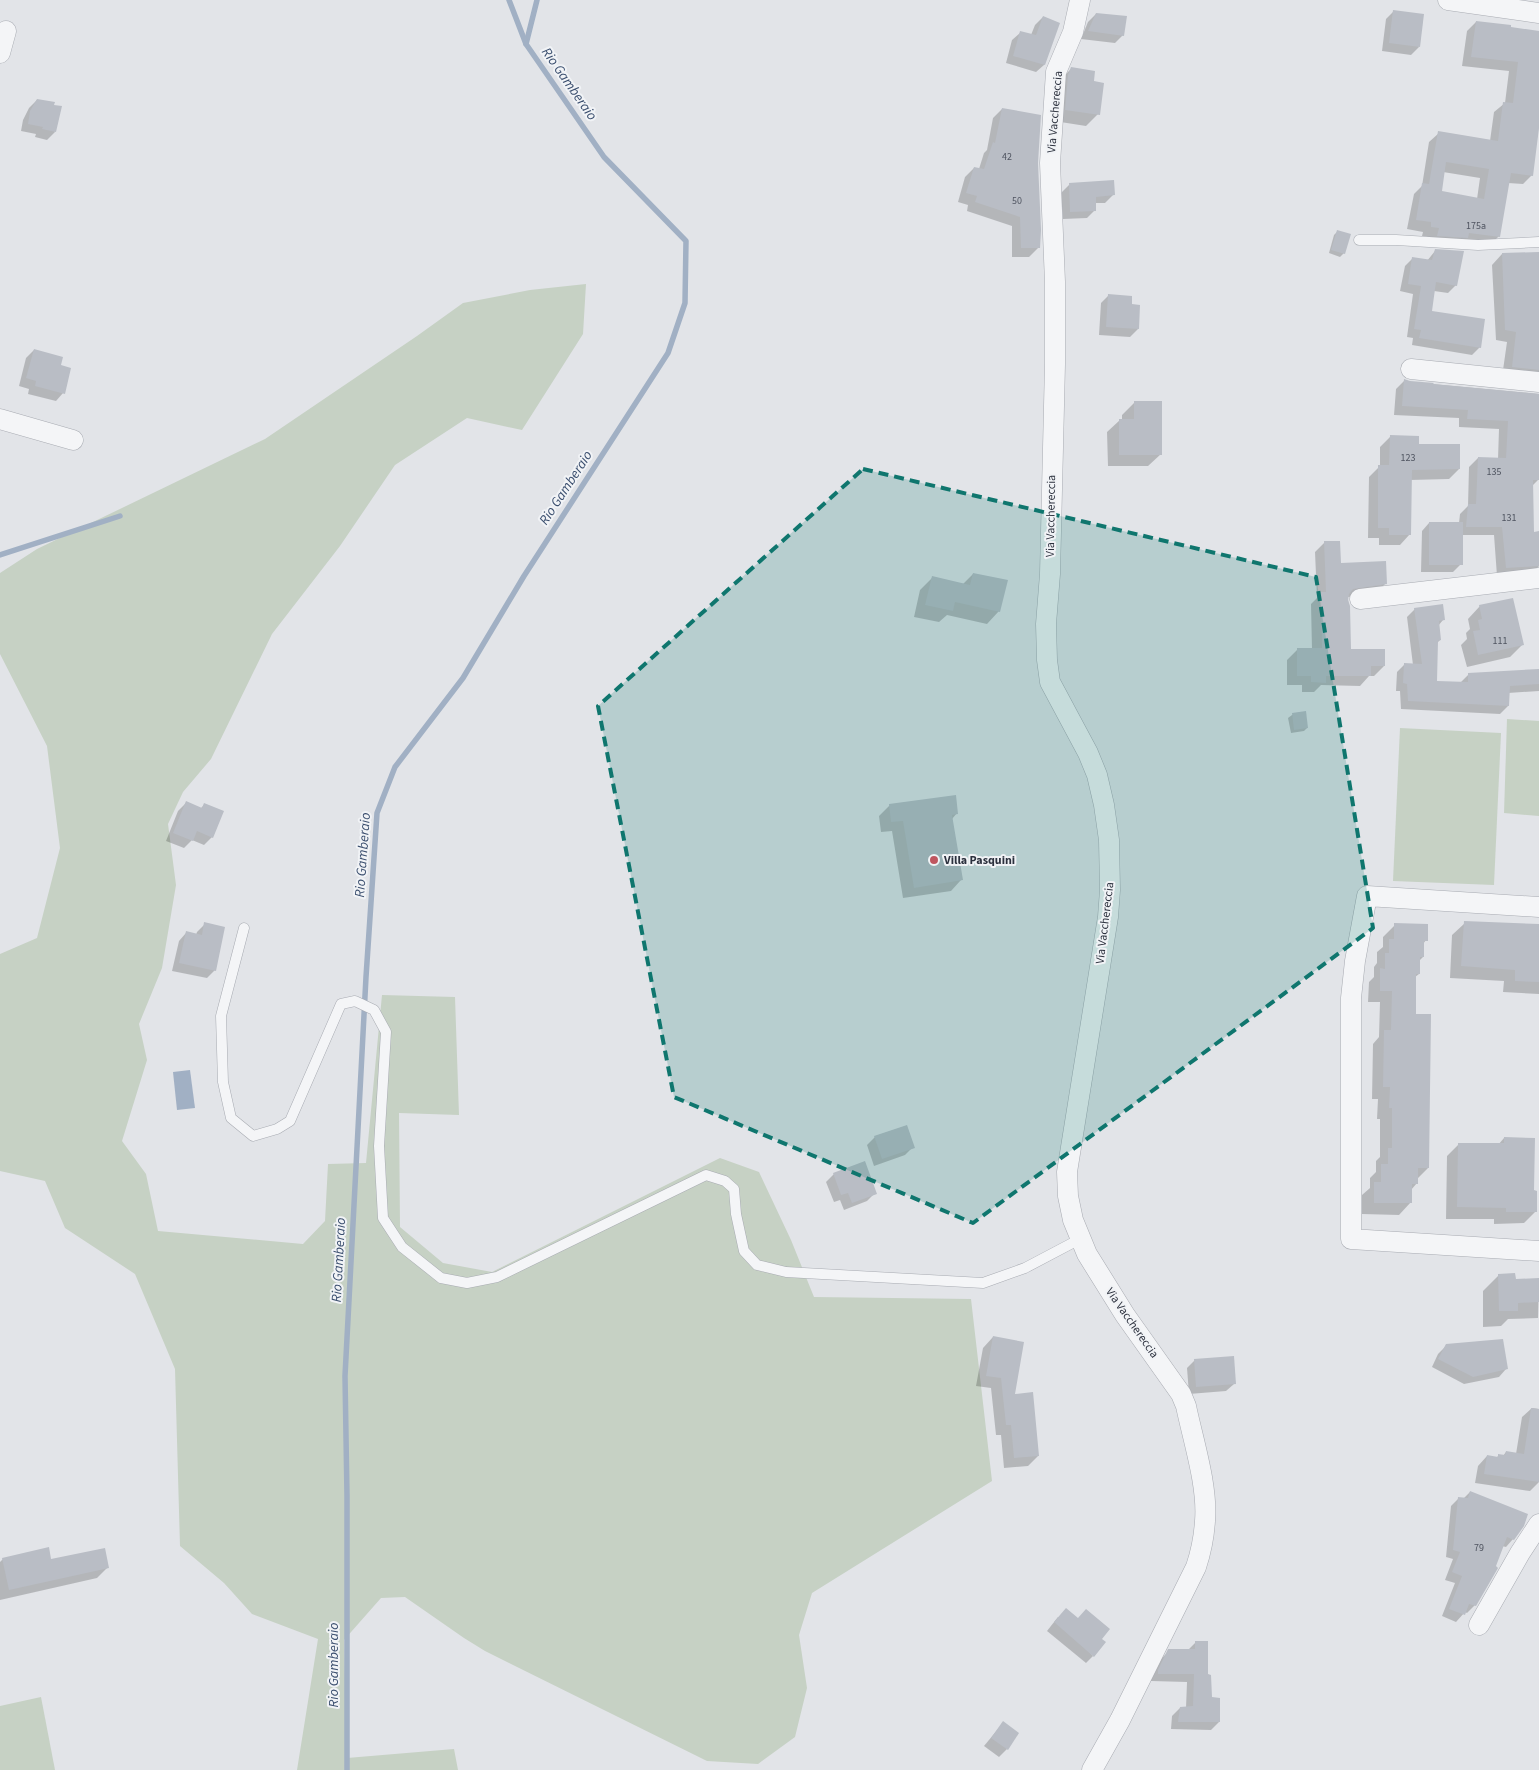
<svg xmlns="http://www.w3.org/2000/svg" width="1539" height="1770" font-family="'Source Sans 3',sans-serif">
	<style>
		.green { fill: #c6d1c4 }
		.water { fill: #a1b0c4 }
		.shadow { fill: #0003; fill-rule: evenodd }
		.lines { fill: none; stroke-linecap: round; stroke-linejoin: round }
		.stream { stroke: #a1b0c4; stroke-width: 5.5 }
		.building { fill: #b9bdc5; fill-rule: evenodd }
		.lane-casing { stroke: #a8abb2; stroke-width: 11 }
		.street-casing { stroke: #a8abb2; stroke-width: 21 }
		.lane { stroke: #f4f5f7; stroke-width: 10 }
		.street { stroke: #f4f5f7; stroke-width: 20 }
		.marked { fill: #0f766e; fill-opacity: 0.2; stroke: #0f766e; stroke-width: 4; stroke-dasharray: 10 6; stroke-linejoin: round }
		.poi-dot { fill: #bf555f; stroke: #f1f3f6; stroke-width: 2 }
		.labels { text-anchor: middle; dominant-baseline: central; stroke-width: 4; stroke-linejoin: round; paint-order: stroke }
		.number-label { font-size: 10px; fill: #4f5460 }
		.street-label { font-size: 12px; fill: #2c313e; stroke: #f1f3f6 }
		.poi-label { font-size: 12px; font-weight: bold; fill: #2c313e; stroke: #f1f3f6; text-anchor: start }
		.water-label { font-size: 14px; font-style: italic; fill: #3a4e6e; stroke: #f1f3f6 }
	</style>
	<rect width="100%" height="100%" fill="#e2e4e8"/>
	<g class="green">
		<polygon points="586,284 583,334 522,430 467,418 395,465 340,546 272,634 211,759 183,792 168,824 176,885 162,968 139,1024 147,1060 122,1141 146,1174 158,1231 303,1244 325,1221 328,1164 366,1163 382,995 455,997 459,1115 399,1113 400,1227 443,1263 492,1272 720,1158 759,1172 791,1240 814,1297 971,1299 992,1481 812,1593 799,1635 807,1688 795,1737 758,1764 707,1761 485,1651 464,1638 405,1597 381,1598 344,1640 347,1758 454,1749 458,1770 297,1770 318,1639 252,1614 224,1583 180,1546 175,1369 135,1274 65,1228 45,1181 0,1171 0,954 37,938 60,848 47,746 0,654 0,573 37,549 265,439 417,336 463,303 530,290"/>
		<polygon points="1507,719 1539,721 1539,816 1504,813"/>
		<polygon points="1400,728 1501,733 1494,885 1393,881"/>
		<polygon points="41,1697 55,1770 0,1770 0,1706"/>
	</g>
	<polygon class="water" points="190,1070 195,1108 177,1110 173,1072"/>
	<g class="shadow">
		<polygon points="1394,11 1419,47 1411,55 1382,51 1386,19"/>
		<polygon points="1096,14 1123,35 1115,43 1081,39 1088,22"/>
		<polygon points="1043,17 1044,65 1036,72 1006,63 1012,40 1020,33 1031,35 1035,25"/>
		<path d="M1476 22 1539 33V124L1532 175 1523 184 1508 183 1499 236 1489 246 1422 236 1423 232 1407 229 1414 194 1422 186 1429 142 1439 133 1490 141 1494 112 1505 103 1509 71 1462 66 1467 31ZM1443 172 1480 178 1477 199 1440 192Z"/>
		<polygon points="1071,69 1093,82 1098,114 1086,126 1054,121 1059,81"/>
		<polygon points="37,100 55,132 47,140 35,137 36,134 21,131 23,120 29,108"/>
		<polygon points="1002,109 1037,163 1039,247 1029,257 1012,257 1012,226 967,211 968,205 958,202 965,177 974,168 979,169 984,153 987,150 993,118"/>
		<polygon points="1069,185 1113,195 1105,203 1095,203 1095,210 1087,218 1063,219 1061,193"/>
		<polygon points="1338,231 1344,253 1340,257 1329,253 1334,235"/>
		<polygon points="1435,251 1456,285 1448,293 1434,291 1430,312 1480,347 1472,355 1412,345 1413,338 1407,337 1413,294 1400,291 1405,266 1413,258 1427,261"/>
		<polygon points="1539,253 1539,376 1502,377 1507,342 1496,340 1492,265 1502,254"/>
		<polygon points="1108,296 1130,305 1138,329 1130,337 1099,335 1101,303"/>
		<polygon points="34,350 59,366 63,393 56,401 28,394 29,389 19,386 26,358"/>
		<polygon points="1405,380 1410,382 1539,394 1538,480 1532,486 1533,533 1539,545 1539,566 1532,574 1497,576 1494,535 1461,535 1461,564 1453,572 1421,572 1422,531 1429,523 1459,523 1460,514 1468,506 1469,467 1478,458 1498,459 1499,429 1459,427 1459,418 1394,415 1396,389"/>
		<polygon points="1134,403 1161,454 1148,466 1108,466 1107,432 1120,420 1122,420 1122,415"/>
		<polygon points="1390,437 1418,445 1459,469 1449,479 1410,480 1410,534 1400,545 1379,545 1379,538 1368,538 1369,477 1380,466 1380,447"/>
		<polygon points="1325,542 1340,564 1386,583 1376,593 1348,597 1350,650 1384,666 1374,676 1369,676 1360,686 1321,685 1314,692 1302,692 1302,685 1287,685 1287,660 1297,650 1312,650 1311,604 1317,598 1315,552"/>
		<polygon points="973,574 999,611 987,624 947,615 939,622 914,617 920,590 932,578 963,584"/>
		<polygon points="1480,606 1522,645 1510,657 1467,667 1461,645 1467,639 1466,633 1470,629 1468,619"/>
		<polygon points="1415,609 1443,620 1438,626 1440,640 1437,643 1436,682 1460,683 1469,674 1539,671 1539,700 1539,691 1508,693 1508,706 1500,714 1401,709 1400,691 1396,691 1397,672 1405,664 1413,665 1407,617"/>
		<polygon points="1305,712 1307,728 1304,731 1291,733 1288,718 1292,715"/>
		<polygon points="186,803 200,809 205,804 212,837 204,845 192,840 184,848 166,841 178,811"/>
		<polygon points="890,805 957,813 952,819 961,880 951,891 903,898 892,831 881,832 879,816"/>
		<polygon points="1465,923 1539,926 1539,994 1503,992 1504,981 1450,978 1452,935"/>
		<polygon points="205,924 215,970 207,978 172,971 179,941 186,933 196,935 197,932"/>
		<polygon points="1395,925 1426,940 1423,944 1423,957 1419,961 1419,974 1415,977 1415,1015 1428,1168 1417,1179 1417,1183 1411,1190 1411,1202 1399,1215 1362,1214 1362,1195 1370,1188 1370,1178 1376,1172 1376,1161 1380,1157 1380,1119 1377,1119 1378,1099 1372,1099 1373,1044 1379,1037 1380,1002 1368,1002 1369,982 1374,977 1374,967 1377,963 1377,952 1383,947 1383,937"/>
		<polygon points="875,1137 913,1147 905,1155 874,1166 867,1145"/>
		<polygon points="1504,1138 1532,1191 1536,1211 1524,1223 1494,1224 1494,1219 1446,1219 1447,1156 1459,1144 1498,1145"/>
		<polygon points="834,1174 875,1193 867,1201 844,1210 840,1200 834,1202 826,1182"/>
		<polygon points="1499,1275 1515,1280 1539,1280 1538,1318 1508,1319 1501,1326 1483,1327 1483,1291"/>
		<polygon points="993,1337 1014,1396 1038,1456 1028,1466 1004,1468 1001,1435 996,1435 991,1388 976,1386 983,1348"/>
		<polygon points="1446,1346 1506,1369 1499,1377 1464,1384 1432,1367 1438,1354"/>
		<polygon points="1195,1360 1234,1384 1226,1391 1189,1394 1187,1368"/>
		<polygon points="1532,1408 1539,1409 1539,1482 1530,1491 1475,1483 1478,1466 1487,1456 1496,1458 1499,1455 1503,1456 1506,1452 1516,1454 1522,1417"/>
		<polygon points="1470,1492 1513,1539 1506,1547 1502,1546 1475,1605 1467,1613 1465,1612 1456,1622 1442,1616 1455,1583 1445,1580 1453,1559 1446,1557 1451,1506 1459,1498 1463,1499"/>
		<polygon points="3,1559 50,1561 108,1567 97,1578 0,1600 0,1562"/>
		<polygon points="1058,1617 1093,1656 1086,1663 1047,1631"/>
		<polygon points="1196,1642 1207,1674 1211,1698 1219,1722 1211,1730 1171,1729 1172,1716 1180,1708 1186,1708 1187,1682 1151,1681 1151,1679 1161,1659 1169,1651 1187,1651"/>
		<polygon points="1003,1723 1007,1749 999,1757 984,1746"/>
	</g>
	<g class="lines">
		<g class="stream">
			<polyline points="526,44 537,0"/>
			<polyline points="0,555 120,516"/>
			<polyline points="347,1770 347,1496 345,1376 366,977 377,813 395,767 463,678 524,576 668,353 685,303 686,241 604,157 526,44 509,0"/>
		</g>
	</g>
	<g class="building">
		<polygon points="1393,10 1424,14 1420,47 1389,43"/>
		<polygon points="1096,13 1127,16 1124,36 1088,31"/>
		<polygon points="1043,16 1060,23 1045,65 1013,56 1020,31 1036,35"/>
		<path d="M1476 21 1511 25V27L1539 31V128L1533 176 1511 173 1500 237 1469 233 1468 238 1437 236 1439 228 1431 227V222L1416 220 1422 183 1429 184 1438 131 1498 141 1503 102 1513 103 1518 62 1471 57ZM1446 162 1489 169 1484 199 1442 191Z"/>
		<polygon points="1071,67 1095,71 1094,81 1104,83 1100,115 1065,110 1068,75"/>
		<polygon points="37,99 55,102 54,105 62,106 56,132 42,129 43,127 28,124 30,111"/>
		<polygon points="1002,108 1041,115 1038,163 1041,230 1040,248 1021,248 1020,217 975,202 977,196 966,193 974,167 984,169 993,142 995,143"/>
		<polygon points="1114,180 1115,195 1096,197 1096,211 1070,212 1069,183"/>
		<polygon points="1337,230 1351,234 1345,254 1331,250"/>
		<polygon points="1435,249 1464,251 1457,286 1436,282 1432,311 1485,319 1481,348 1419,338 1421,330 1414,329 1421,286 1408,284 1412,257 1432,260"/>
		<polygon points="1539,252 1539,370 1512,367 1516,332 1505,330 1502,253"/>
		<polygon points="1108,294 1132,296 1132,304 1140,305 1139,329 1106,327"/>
		<polygon points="34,349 63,357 61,365 71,368 65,394 35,386 36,381 26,378"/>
		<polygon points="1404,379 1410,381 1434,383 1433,384 1539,394 1539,480 1533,480 1534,532 1539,531 1539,566 1506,568 1502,527 1466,527 1468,504 1476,504 1478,457 1506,458 1508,421 1467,419 1468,410 1402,406"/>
		<polygon points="1134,401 1162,401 1162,455 1119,455 1119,419 1134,419"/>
		<polygon points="1390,435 1419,436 1419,444 1460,444 1460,469 1412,470 1411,535 1389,535 1389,528 1378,528 1378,465 1389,465"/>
		<rect x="1429" y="522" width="34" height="43"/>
		<polygon points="1324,541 1340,541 1341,563 1386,561 1387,584 1353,589 1349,594 1348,600 1350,606 1351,649 1385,649 1385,666 1371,666 1371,676 1326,676 1326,683 1311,682 1311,676 1297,676 1297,648 1322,648 1321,592 1326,592"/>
		<polygon points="973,573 1008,580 1000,612 955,602 953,611 925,605 932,576 970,585"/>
		<polygon points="1513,598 1524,645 1478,655 1473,631 1480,630 1478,620 1482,619 1479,605"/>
		<polygon points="1443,604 1445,620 1439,621 1441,640 1438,641 1437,681 1468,682 1468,673 1539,669 1539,684 1510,686 1509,706 1408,701 1407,684 1403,683 1404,663 1422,664 1414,608"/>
		<polygon points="1306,711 1308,728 1294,730 1292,713"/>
		<polygon points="956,795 958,814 952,815 963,880 914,888 903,821 891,822 889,804"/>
		<polygon points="186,801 202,808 204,803 224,811 213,838 197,831 193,841 173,833"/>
		<polygon points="1464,921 1539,924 1539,982 1515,981 1515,970 1461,966"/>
		<polygon points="204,922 225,927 216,971 179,963 186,931 202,935"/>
		<polygon points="1394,923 1428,924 1428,941 1424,941 1424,957 1420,957 1420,974 1416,974 1416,1014 1431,1014 1429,1168 1418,1168 1418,1184 1412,1184 1412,1203 1374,1203 1374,1182 1381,1182 1381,1164 1388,1164 1388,1148 1392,1148 1392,1108 1389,1108 1390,1087 1383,1087 1384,1030 1391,1030 1392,991 1380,991 1380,968 1385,969 1385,953 1389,953 1389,939 1394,939"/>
		<polygon points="907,1125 915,1148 882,1159 874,1136"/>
		<polygon points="1504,1137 1535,1138 1534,1190 1537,1191 1537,1212 1506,1212 1506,1208 1457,1207 1458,1143 1504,1143"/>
		<polygon points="865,1161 877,1194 852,1203 848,1193 841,1195 833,1173"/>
		<polygon points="1515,1273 1516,1279 1539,1278 1539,1302 1518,1303 1518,1311 1499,1311 1498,1274"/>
		<polygon points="993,1336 1024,1342 1015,1394 1033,1392 1039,1456 1014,1458 1011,1425 1006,1425 1001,1378 986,1376"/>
		<polygon points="1503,1339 1508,1369 1473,1377 1438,1359 1446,1344"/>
		<polygon points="1234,1356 1236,1384 1196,1387 1194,1359"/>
		<polygon points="1531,1408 1539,1409 1539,1482 1484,1474 1487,1455 1498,1457 1498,1454 1505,1455 1506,1451 1524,1454"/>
		<polygon points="1470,1491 1528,1514 1524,1526 1514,1540 1507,1537 1496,1566 1498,1568 1476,1606 1469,1604 1465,1615 1449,1609 1462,1576 1452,1572 1460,1552 1453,1550 1458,1497 1468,1498"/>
		<polygon points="49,1547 51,1559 105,1548 109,1568 9,1590 2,1558"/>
		<polygon points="1066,1608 1078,1618 1086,1609 1110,1629 1102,1639 1106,1642 1094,1657 1054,1622"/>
		<polygon points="1195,1641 1208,1641 1208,1674 1211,1675 1212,1697 1220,1698 1220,1722 1178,1722 1180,1707 1193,1706 1194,1674 1158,1674 1158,1670 1168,1649 1195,1649"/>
		<polygon points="1003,1721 1019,1733 1008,1750 991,1738"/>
	</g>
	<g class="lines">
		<defs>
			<g id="lane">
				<polyline points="1359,240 1396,240 1478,245 1539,242"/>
				<polyline points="244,928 221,1016 223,1082 231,1118 253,1136 277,1129 290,1121 341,1004 355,1001 374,1010 386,1032 379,1146 383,1218 402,1247 441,1278 467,1283 497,1277 706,1175 725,1181 734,1189 736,1214 744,1251 757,1265 786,1272 983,1283 1025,1268 1080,1239"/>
			</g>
			<g id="street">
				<path d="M1080 0 1073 32 1056 72 1050 163 1055 282V364L1050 574 1046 624 1047 660 1050 682 1088 753 1097 775 1104 805 1109 840 1110 890 1108 917 1067 1172 1068 1196 1073 1220 1087 1254 1125 1315 1181 1394 1186 1406C1193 1440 1208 1486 1205 1521 1204 1537 1201 1552 1196 1567L1120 1720 1092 1770"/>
				<polyline points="1448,0 1539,13"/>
				<polyline points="0,53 6,31"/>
				<polyline points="1411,369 1539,382"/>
				<polyline points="0,419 73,440"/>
				<polyline points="1360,599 1539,578"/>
				<polyline points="1539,907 1367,896 1355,961 1351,998 1351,1239 1539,1251"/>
				<polyline points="1479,1625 1520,1553 1539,1524"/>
			</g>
		</defs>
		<use href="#lane" class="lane-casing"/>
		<use href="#street" class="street-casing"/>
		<use href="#lane" class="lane"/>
		<use href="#street" class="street"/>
	</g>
	<path class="marked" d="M863 469 1316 577 1373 928 973 1223 674 1097 598 706Z"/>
	<circle class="poi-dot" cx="934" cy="860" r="5"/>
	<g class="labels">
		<g class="number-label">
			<text x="1007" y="157">42</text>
			<text x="1017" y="201">50</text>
			<text x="1476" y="226">175a</text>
			<text x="1408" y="458">123</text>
			<text x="1494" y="472">135</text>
			<text x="1509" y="518">131</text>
			<text x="1500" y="641">111</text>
			<text x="1479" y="1548">79</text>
		</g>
		<g class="street-label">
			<text transform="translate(1055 112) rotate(-85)">Via Vacchereccia</text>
			<text transform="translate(1051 516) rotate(-89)">Via Vacchereccia</text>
			<text transform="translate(1105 923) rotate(-83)">Via Vacchereccia</text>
			<text transform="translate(1132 1323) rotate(55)">Via Vacchereccia</text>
		</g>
		<g class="poi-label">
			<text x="944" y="860">Villa Pasquini</text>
		</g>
		<g class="water-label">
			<text transform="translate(569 84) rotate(55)">Rio Gamberaio</text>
			<text transform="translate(566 488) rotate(-57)">Rio Gamberaio</text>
			<text transform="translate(363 855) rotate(-86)">Rio Gamberaio</text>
			<text transform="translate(339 1260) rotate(-87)">Rio Gamberaio</text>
			<text transform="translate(334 1665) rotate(-90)">Rio Gamberaio</text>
		</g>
	</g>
</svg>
